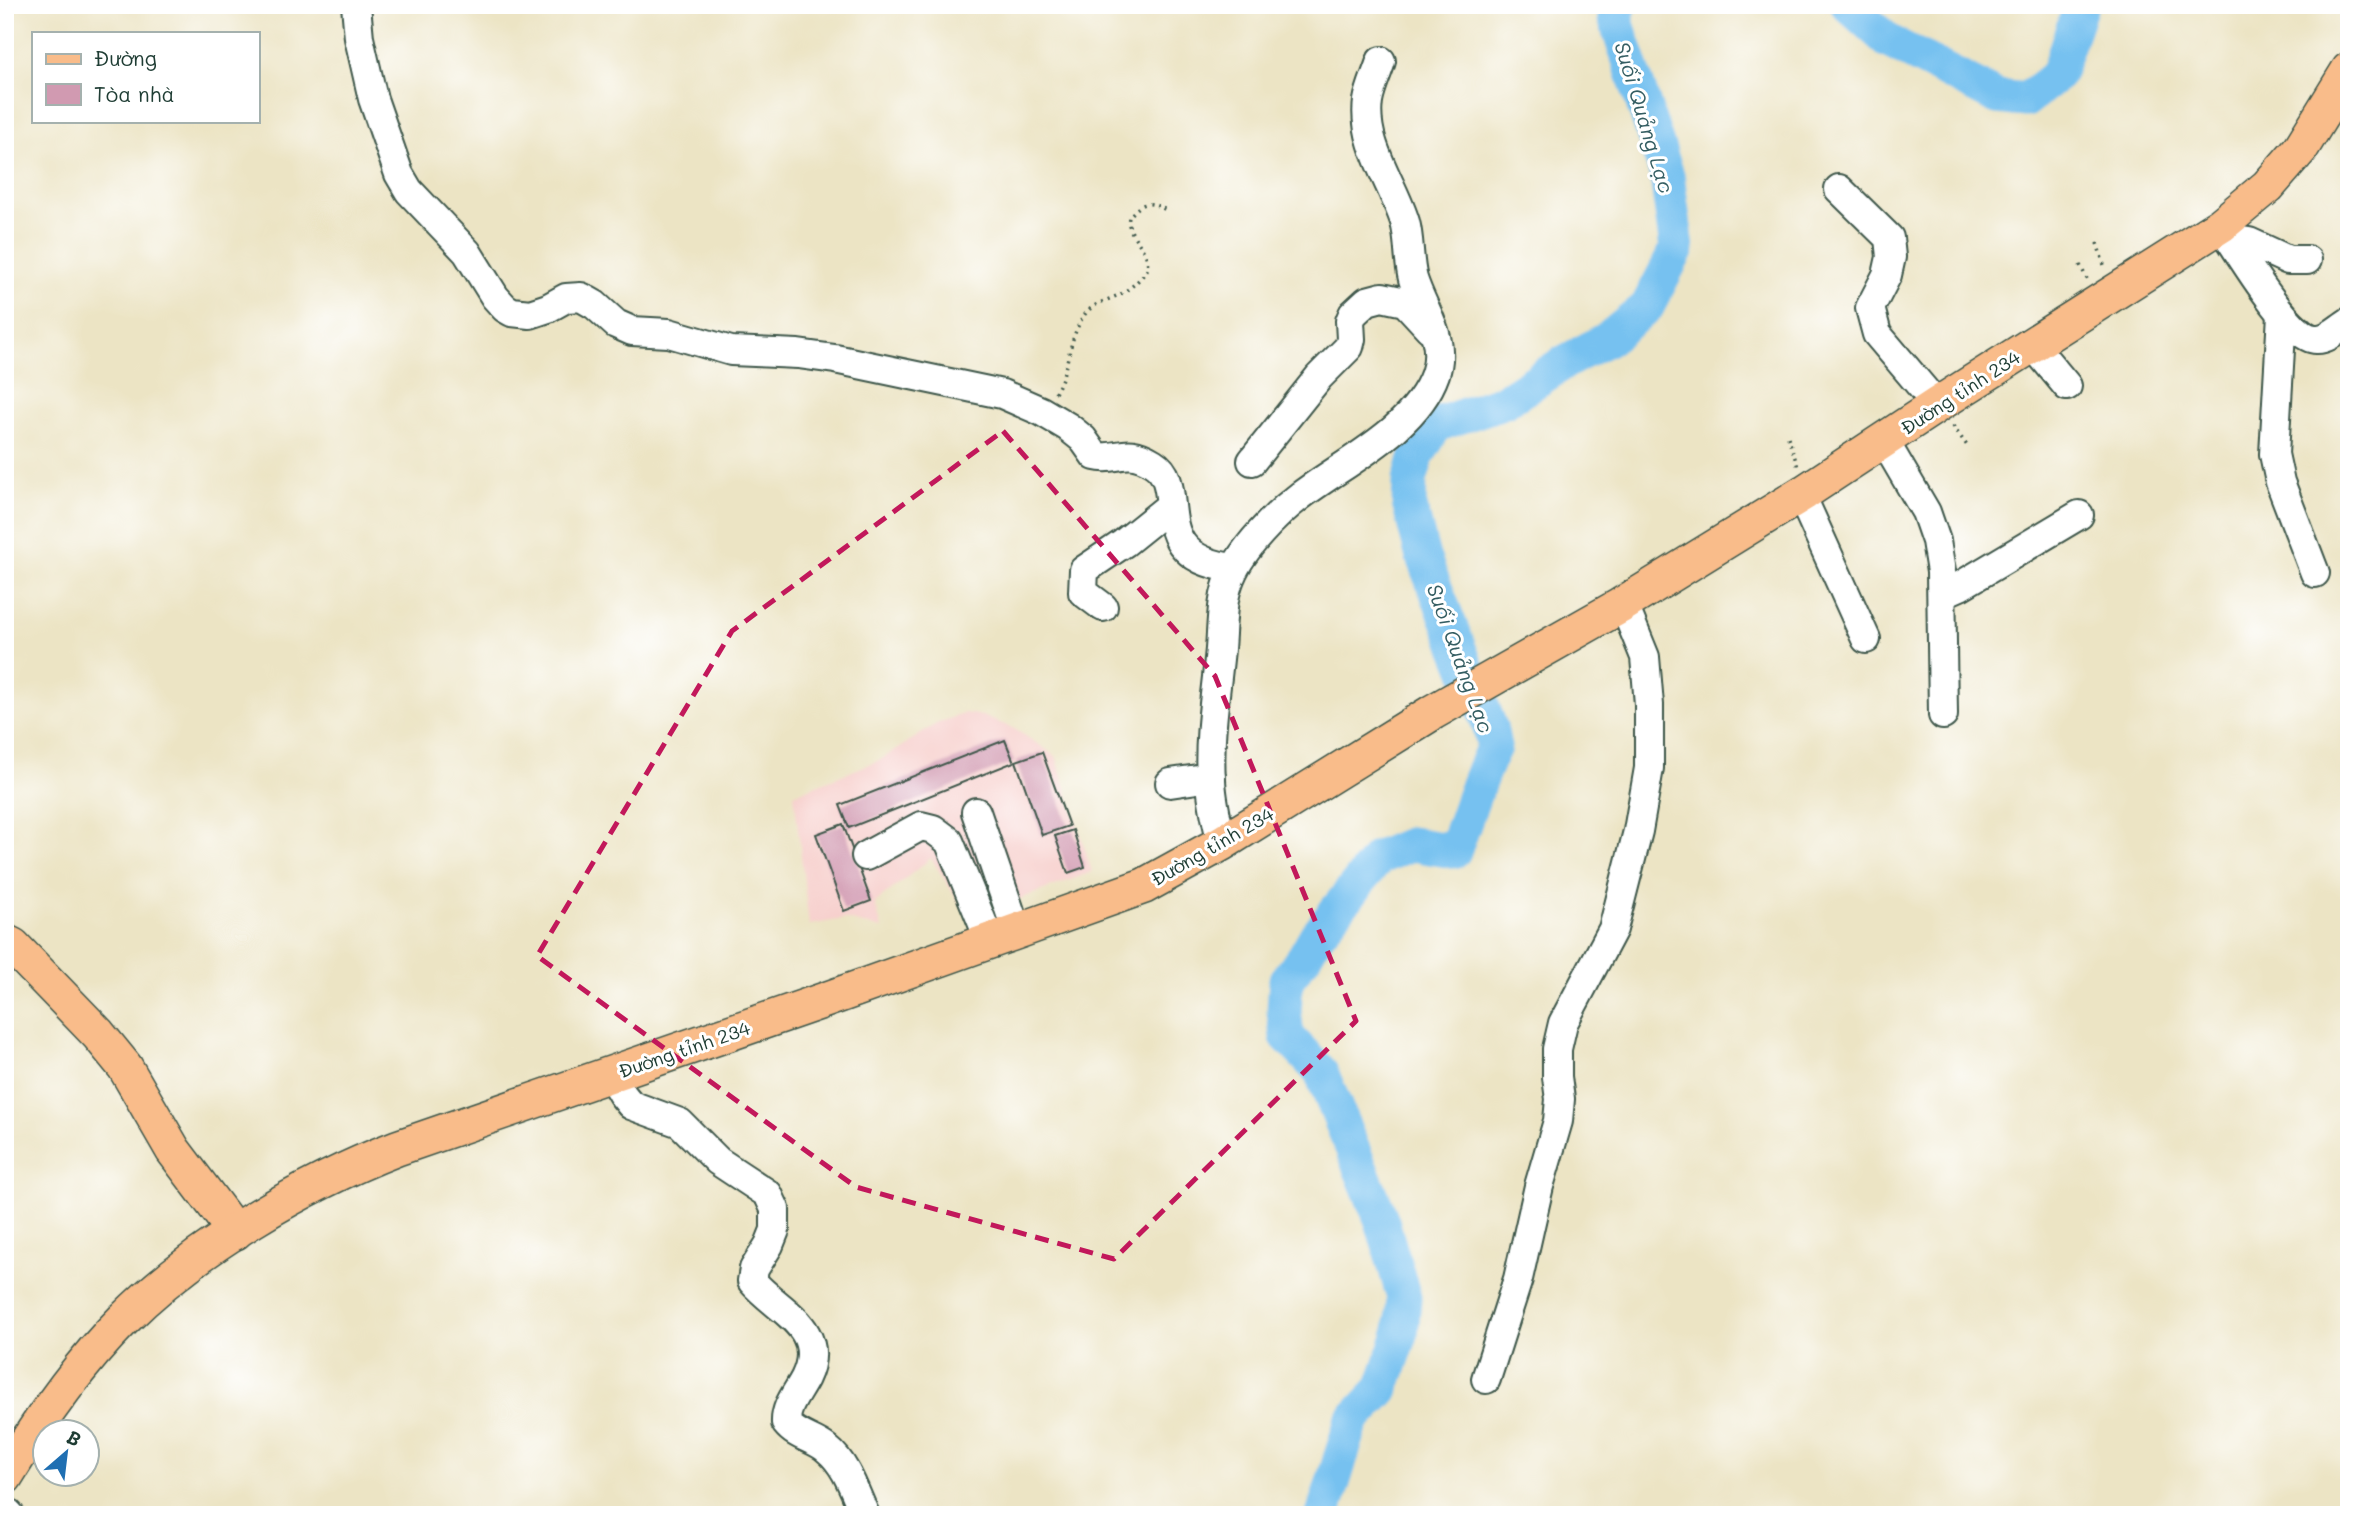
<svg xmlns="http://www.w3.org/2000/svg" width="2354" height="1520" font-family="Mali,sans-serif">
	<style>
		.built { fill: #f7d0cd }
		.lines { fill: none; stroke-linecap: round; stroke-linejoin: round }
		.river { stroke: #76c1f0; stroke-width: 35 }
		.building { fill: #d19ab1 }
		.minor-casing { stroke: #3e564a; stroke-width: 32 }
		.major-casing { stroke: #3e564a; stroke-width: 38 }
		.path { stroke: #3e564a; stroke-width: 3.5; stroke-dasharray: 2 5; stroke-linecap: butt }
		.minor { stroke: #fff; stroke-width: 28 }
		.major { stroke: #f9bc8a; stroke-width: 35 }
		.marked { fill: none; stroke: #c2185b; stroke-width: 5; stroke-dasharray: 14 9; stroke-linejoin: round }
		.labels { text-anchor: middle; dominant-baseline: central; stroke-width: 6; stroke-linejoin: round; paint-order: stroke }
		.street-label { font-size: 19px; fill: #1f3d34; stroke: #fff }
		.water-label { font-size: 21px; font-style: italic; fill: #355e63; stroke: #fff }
	</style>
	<rect width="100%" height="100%" fill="#fff"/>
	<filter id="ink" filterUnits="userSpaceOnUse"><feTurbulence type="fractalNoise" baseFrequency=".0143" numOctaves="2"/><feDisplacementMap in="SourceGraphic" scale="14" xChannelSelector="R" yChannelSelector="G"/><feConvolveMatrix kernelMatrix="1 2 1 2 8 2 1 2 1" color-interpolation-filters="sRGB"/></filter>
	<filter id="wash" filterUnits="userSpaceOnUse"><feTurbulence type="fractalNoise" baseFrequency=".00686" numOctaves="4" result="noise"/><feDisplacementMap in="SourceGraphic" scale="28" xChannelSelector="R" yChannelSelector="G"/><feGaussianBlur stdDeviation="1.57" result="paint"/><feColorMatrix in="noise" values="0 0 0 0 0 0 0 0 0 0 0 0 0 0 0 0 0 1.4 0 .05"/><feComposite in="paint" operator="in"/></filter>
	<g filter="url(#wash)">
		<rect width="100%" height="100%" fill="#ece4c4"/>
		<polygon class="built" points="965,713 982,716 1013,728 1056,756 1092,872 969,918 931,858 875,903 882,929 844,919 809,925 794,794 882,759 938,723"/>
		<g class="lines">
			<g class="river">
				<polyline points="1848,5 1888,41 1997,97 2026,100 2057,75 2081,5"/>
				<path d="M1323 1515 1352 1421 1382 1389 1401 1334 1404 1298 1382 1221 1321 1072 1287 1036 1284 1011 1286 980 1304 957 1316 936 1378 858 1411 844 1454 851C1468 816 1477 780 1494 747L1490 727 1423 557 1409 503 1410 480 1417 456 1436 425 1505 401 1565 362 1609 338 1647 307 1677 249 1667 175 1615 18 1619 5"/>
			</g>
		</g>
		<g id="blocks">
			<g class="building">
				<polygon points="1005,740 1014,762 849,828 840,805"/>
				<polygon points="1042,752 1069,826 1042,835 1016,761"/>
				<polygon points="843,824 871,901 844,911 816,834"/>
				<polygon points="1073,830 1085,867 1068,873 1055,836"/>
			</g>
		</g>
	</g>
	<g filter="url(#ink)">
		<use href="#blocks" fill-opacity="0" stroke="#3e564a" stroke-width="2"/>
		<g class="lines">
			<defs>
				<g id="minor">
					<path d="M356 5 359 38 373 99 399 174 409 191 467 252 495 297 505 308 512 312 530 314 548 308 566 298 581 297 595 305 616 324 632 331 669 333 731 351 798 354 835 359 1002 394 1041 411 1068 427 1083 439 1095 456C1119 462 1124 445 1153 463 1191 486 1141 557 1234 568"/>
					<polyline points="1839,189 1889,238 1891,257 1887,275 1870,308 1877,334 1937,405"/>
					<path d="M2221 225C2237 249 2290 339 2316 339 2328 340 2339 328 2349 322"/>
					<polyline points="2234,244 2242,241 2249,242 2288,260 2307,260"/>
					<polyline points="2282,314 2274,454 2280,482 2315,573"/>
					<polyline points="2033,345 2067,386"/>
					<polyline points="1885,442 1926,512 1936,541 1941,572 1943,715"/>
					<polyline points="1252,461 1319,377 1349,347 1351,339 1350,321 1353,314 1367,301 1382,297 1405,302 1429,328"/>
					<polyline points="1801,495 1866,639"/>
					<polyline points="1942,594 1960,586 2079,515"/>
					<polyline points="1103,607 1083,592 1084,570 1124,543 1170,506"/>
					<polyline points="1170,783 1211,777"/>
					<polyline points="976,812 1017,932"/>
					<path d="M1222 843C1217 822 1212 802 1211 780 1208 737 1216 692 1220 649 1222 625 1221 598 1231 576 1242 549 1276 514 1300 496 1343 463 1416 429 1435 374 1447 339 1423 311 1413 279 1408 260 1410 240 1405 222 1393 183 1362 144 1368 101 1370 88 1377 74 1381 61"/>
					<polyline points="866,856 921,826 933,829 949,841 990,941"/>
					<path d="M611 1075 622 1094 631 1105 680 1123 718 1161 768 1194 775 1209V1230L769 1245 754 1269 752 1281C777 1311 829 1328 805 1378 798 1392 785 1406 786 1423 797 1437 814 1438 827 1449 847 1465 855 1493 865 1515"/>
					<polyline points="1486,1379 1518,1279 1539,1186 1558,1121 1560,1099 1557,1077 1557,1049 1563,1023 1613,929 1638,831 1649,768 1649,705 1645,657 1630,620 1620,606"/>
					<polyline points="5,1510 10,1515"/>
				</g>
				<g id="major">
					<polyline points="5,942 13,946 98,1034 125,1067 173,1150 235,1232"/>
					<path d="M5 1477C39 1421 77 1366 123 1320 196 1247 302 1185 397 1148L825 1000 1144 886 1222 843 1433 712 1620 606 1805 492 1937 405 2221 225 2268 186 2301 148 2349 70"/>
				</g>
			</defs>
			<use href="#minor" class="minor-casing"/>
			<use href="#major" class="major-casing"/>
			<g class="path">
				<polyline points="2097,243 2105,268"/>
				<polyline points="2080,265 2087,279"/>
				<path d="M1055 393C1070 368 1068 336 1086 313 1094 303 1108 300 1119 295 1130 289 1140 280 1147 270 1152 249 1125 236 1129 217 1144 200 1149 201 1168 211"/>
				<polyline points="1953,426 1968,447"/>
				<polyline points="1788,437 1798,467"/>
			</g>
			<use href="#minor" class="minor"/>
			<use href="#major" class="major"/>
		</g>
	</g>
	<path class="marked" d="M1003 431 1215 676 1356 1021 1114 1259 856 1187 537 956 732 631Z"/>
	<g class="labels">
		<g class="street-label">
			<text transform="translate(1960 392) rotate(-33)">Đường tỉnh 234</text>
			<text transform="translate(1212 846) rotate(-30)">Đường tỉnh 234</text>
			<text transform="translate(684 1049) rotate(-19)">Đường tỉnh 234</text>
		</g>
		<g class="water-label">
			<text transform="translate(1645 117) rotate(73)">Suối Quảng Lạc</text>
			<text transform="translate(1461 658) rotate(70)">Suối Quảng Lạc</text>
		</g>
	</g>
	<rect width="2354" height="1520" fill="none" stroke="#fff" stroke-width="28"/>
	<rect x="32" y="32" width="228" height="91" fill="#ffffff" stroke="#a5b1ae" stroke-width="2"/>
	<rect x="46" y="54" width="35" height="10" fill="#f9bc8a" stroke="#a5b1ae" stroke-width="2"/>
	<text x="94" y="66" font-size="21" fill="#1f3d34">Đường</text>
	<rect x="46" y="84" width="35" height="21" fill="#d19ab1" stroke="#a5b1ae" stroke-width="2"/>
	<text x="94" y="102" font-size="21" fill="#1f3d34">Tòa nhà</text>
	<g transform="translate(66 1453) rotate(28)"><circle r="33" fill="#ffffff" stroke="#a5b1ae" stroke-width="2"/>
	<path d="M0-5L12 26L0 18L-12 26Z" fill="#1f6fb2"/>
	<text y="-10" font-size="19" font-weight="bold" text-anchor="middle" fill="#1f3d34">B</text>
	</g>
</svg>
